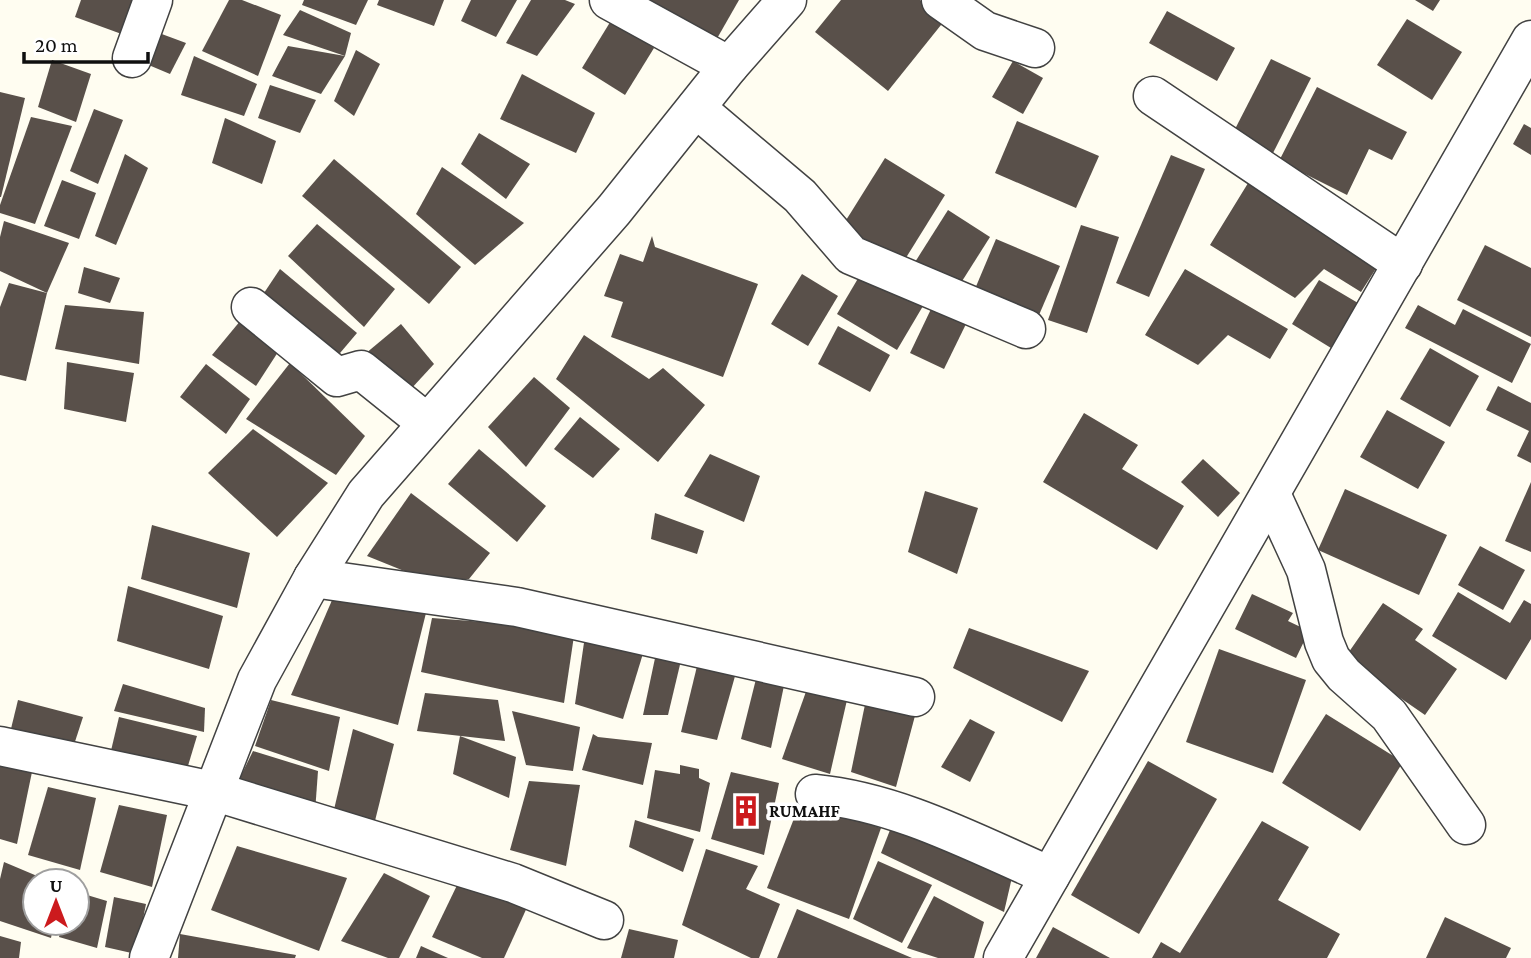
<svg xmlns="http://www.w3.org/2000/svg" width="1531" height="958" font-family="'Crimson Pro',serif">
	<style>
		.building { fill: #59504a }
		.lines { fill: none; stroke-linecap: round; stroke-linejoin: round }
		.minor-casing { stroke: #424242; stroke-width: 41 }
		.minor { stroke: #fff; stroke-width: 38 }
		.labels { text-anchor: middle; dominant-baseline: central; stroke-width: 7; stroke-linejoin: round; paint-order: stroke }
		.poi-label { font-size: 18px; font-weight: bold; fill: #0f0f0f; stroke: #fff; text-anchor: start }
	</style>
	<rect width="100%" height="100%" fill="#fffdf1"/>
	<g class="building">
		<polygon points="81,0 140,0 138,40 75,17"/>
		<polygon points="229,0 242,0 281,15 258,76 202,51"/>
		<polygon points="304,0 368,0 356,25 302,5"/>
		<polygon points="379,0 444,0 434,26 377,5"/>
		<polygon points="471,0 517,0 496,37 461,21"/>
		<polygon points="531,0 565,0 575,4 537,56 506,43"/>
		<polygon points="639,0 739,0 715,42"/>
		<polygon points="841,0 920,0 945,20 888,91 815,32"/>
		<polygon points="1415,0 1440,0 1433,11"/>
		<polygon points="300,10 351,33 345,56 283,35"/>
		<polygon points="1167,11 1235,48 1217,81 1149,43"/>
		<polygon points="612,19 654,48 625,95 582,68"/>
		<polygon points="1407,19 1462,52 1432,100 1377,65"/>
		<polygon points="151,30 186,43 170,74 132,58"/>
		<polygon points="288,46 345,56 321,94 272,76"/>
		<polygon points="356,50 380,64 354,116 334,101"/>
		<polygon points="194,56 257,84 244,116 181,95"/>
		<polygon points="1271,59 1311,78 1273,153 1233,133"/>
		<polygon points="52,60 91,74 76,122 38,107"/>
		<polygon points="1013,61 1043,78 1023,114 992,97"/>
		<polygon points="522,74 595,113 576,153 500,119"/>
		<polygon points="270,85 316,100 300,133 258,118"/>
		<polygon points="1317,87 1407,132 1392,160 1369,149 1347,195 1279,161"/>
		<polygon points="0,92 25,98 1,197 0,197"/>
		<polygon points="94,109 123,120 98,184 70,171"/>
		<polygon points="31,117 72,126 35,224 0,213 0,205"/>
		<polygon points="225,118 276,141 262,184 212,163"/>
		<polygon points="1017,121 1099,156 1076,208 995,173"/>
		<polygon points="1524,124 1531,128 1531,155 1513,144"/>
		<polygon points="479,133 530,164 506,199 461,164"/>
		<polygon points="125,154 148,168 116,245 95,236"/>
		<polygon points="1171,155 1205,169 1149,297 1116,283"/>
		<polygon points="885,158 945,195 899,269 838,233"/>
		<polygon points="334,159 461,267 429,304 302,196"/>
		<polygon points="442,167 524,223 475,265 416,214"/>
		<polygon points="1253,175 1384,256 1361,292 1324,269 1295,298 1210,245"/>
		<polygon points="62,180 96,193 79,239 44,226"/>
		<polygon points="948,210 990,237 952,297 910,270"/>
		<polygon points="4,221 69,243 47,293 0,271 0,237"/>
		<polygon points="317,224 395,289 364,327 288,256"/>
		<polygon points="1081,225 1119,237 1087,333 1048,320"/>
		<polygon points="652,236 655,247 758,284 723,377 611,337 623,302 604,296 620,254 643,262"/>
		<polygon points="996,239 1060,266 1036,322 972,296"/>
		<polygon points="1485,245 1531,268 1531,337 1457,300"/>
		<polygon points="84,267 120,278 110,303 78,293"/>
		<polygon points="280,269 357,333 335,359 262,296"/>
		<polygon points="1185,269 1288,329 1270,359 1228,335 1198,365 1145,335"/>
		<polygon points="863,270 923,306 897,350 837,314"/>
		<polygon points="802,274 838,296 808,346 771,324"/>
		<polygon points="1319,280 1358,303 1331,348 1292,324"/>
		<polygon points="9,283 47,293 26,381 0,375 0,307"/>
		<polygon points="65,305 144,312 139,364 55,349"/>
		<polygon points="1418,305 1455,325 1463,309 1531,344 1512,383 1405,328"/>
		<polygon points="932,307 966,324 944,369 910,353"/>
		<polygon points="241,320 280,349 256,386 212,355"/>
		<polygon points="401,324 434,364 410,390 365,354"/>
		<polygon points="838,326 890,355 870,392 818,364"/>
		<polygon points="584,335 649,379 663,368 705,405 658,462 556,379"/>
		<polygon points="1430,348 1479,376 1450,427 1400,399"/>
		<polygon points="67,362 134,373 126,422 64,409"/>
		<polygon points="290,363 365,436 336,475 246,419"/>
		<polygon points="206,364 250,399 226,434 180,397"/>
		<polygon points="534,377 570,408 526,467 488,427"/>
		<polygon points="1498,386 1531,403 1531,463 1517,456 1529,431 1486,410"/>
		<polygon points="1387,410 1445,442 1418,489 1360,457"/>
		<polygon points="1084,413 1138,445 1122,469 1184,506 1157,550 1043,482"/>
		<polygon points="580,417 620,449 593,478 554,449"/>
		<polygon points="253,429 328,483 277,537 208,473"/>
		<polygon points="479,449 546,506 517,542 448,484"/>
		<polygon points="710,454 760,476 744,522 684,496"/>
		<polygon points="1203,459 1240,493 1218,517 1181,482"/>
		<polygon points="1531,482 1531,552 1505,541"/>
		<polygon points="1345,489 1447,535 1419,595 1318,550"/>
		<polygon points="925,491 978,508 957,574 908,552"/>
		<polygon points="411,493 490,553 469,579 424,579 367,556"/>
		<polygon points="655,513 704,531 697,554 651,539"/>
		<polygon points="152,525 250,553 237,608 141,579"/>
		<polygon points="1480,546 1525,570 1503,610 1458,585"/>
		<polygon points="339,584 428,605 398,725 291,695"/>
		<polygon points="128,586 223,616 209,669 117,641"/>
		<polygon points="1458,592 1510,623 1524,600 1531,604 1531,639 1506,680 1432,636"/>
		<polygon points="1252,594 1293,613 1288,621 1309,631 1296,658 1235,629"/>
		<polygon points="1383,603 1423,629 1415,640 1457,669 1425,715 1344,659"/>
		<polygon points="432,618 575,629 564,703 421,672"/>
		<polygon points="969,628 1089,671 1062,722 953,668"/>
		<polygon points="585,636 645,647 623,719 575,704"/>
		<polygon points="658,644 683,652 668,715 643,715"/>
		<polygon points="1219,649 1306,680 1273,773 1186,742"/>
		<polygon points="699,658 739,662 717,740 681,732"/>
		<polygon points="759,667 786,676 771,748 741,739"/>
		<polygon points="123,684 205,708 204,732 114,711"/>
		<polygon points="808,686 847,700 830,774 782,759"/>
		<polygon points="425,693 498,700 505,741 417,731"/>
		<polygon points="867,695 916,712 896,787 851,772"/>
		<polygon points="18,700 83,717 71,754 8,741"/>
		<polygon points="271,700 340,717 329,771 255,746"/>
		<polygon points="512,711 580,727 573,771 526,765"/>
		<polygon points="1326,714 1403,762 1360,831 1282,783"/>
		<polygon points="119,717 197,736 184,779 109,759"/>
		<polygon points="970,719 995,732 970,782 941,767"/>
		<polygon points="353,729 394,744 372,833 332,818"/>
		<polygon points="593,734 598,737 652,743 643,785 582,770"/>
		<polygon points="460,736 516,757 509,798 453,774"/>
		<polygon points="253,751 318,771 315,812 234,790"/>
		<polygon points="1148,761 1217,799 1139,934 1071,895"/>
		<polygon points="0,764 32,772 17,844 0,839"/>
		<polygon points="680,765 699,769 699,778 710,783 700,832 647,818 655,770 680,774"/>
		<polygon points="731,772 779,783 764,855 711,839"/>
		<polygon points="529,781 580,785 566,866 510,850"/>
		<polygon points="48,787 96,798 80,870 28,855"/>
		<polygon points="800,803 881,828 849,919 767,888"/>
		<polygon points="119,805 167,815 152,887 100,872"/>
		<polygon points="635,820 694,839 683,872 629,847"/>
		<polygon points="1262,821 1309,847 1278,900 1340,934 1327,958 1152,958 1161,942 1180,953"/>
		<polygon points="892,825 1013,873 1004,912 881,853"/>
		<polygon points="237,846 347,878 319,951 211,910"/>
		<polygon points="706,849 758,866 746,889 780,904 759,958 751,958 682,925"/>
		<polygon points="878,861 932,885 902,943 853,919"/>
		<polygon points="4,862 49,881 35,881 35,923 54,923 51,938 0,921 0,879"/>
		<polygon points="384,873 430,896 399,958 388,958 341,941"/>
		<polygon points="461,877 529,903 504,958 482,958 432,937"/>
		<polygon points="77,892 107,901 97,948 59,937 62,923 77,923"/>
		<polygon points="934,896 984,922 974,958 938,958 907,948"/>
		<polygon points="114,897 146,904 136,954 105,947"/>
		<polygon points="797,909 912,958 777,958"/>
		<polygon points="1445,917 1511,948 1506,958 1426,958"/>
		<polygon points="1053,927 1110,958 1036,958"/>
		<polygon points="629,929 678,940 674,958 621,958"/>
		<polygon points="180,934 296,955 295,958 178,958"/>
		<polygon points="0,936 21,942 19,958 0,958"/>
		<polygon points="421,946 448,958 416,958"/>
	</g>
	<g class="lines">
		<defs>
			<g id="minor">
				<polyline points="609,0 729,66"/>
				<polyline points="941,0 985,31 1035,48"/>
				<polyline points="132,58 153,0"/>
				<polyline points="1153,96 1403,264"/>
				<polyline points="696,108 800,196 851,255 1026,329"/>
				<polyline points="251,307 337,377 361,370 427,423"/>
				<polyline points="1271,494 1306,570 1324,642 1331,659 1344,675 1389,715 1466,825"/>
				<polyline points="313,578 517,607 915,697"/>
				<polyline points="0,746 213,791 513,883 604,920"/>
				<path d="M815 794C898 802 974 843 1050 876"/>
				<polyline points="149,958 257,680 313,578 366,494 614,210 729,66 787,0"/>
				<polyline points="1003,958 1531,40"/>
			</g>
		</defs>
		<use href="#minor" class="minor-casing"/>
		<use href="#minor" class="minor"/>
	</g>
	<defs>
		<symbol id="building-bare" viewBox="-9 -9 18 18"><path d="M-4-6H4V6H1V3H-1V6H-4ZM-2.5-4.3h1.7v1.8h-1.7ZM.8-4.3h1.7v1.8H.8ZM-2.5-1h1.7V.8h-1.7ZM.8-1h1.7V.8H.8Z" fill="#cc1a1d" stroke="#fff" stroke-width="2.5" paint-order="stroke"/></symbol>
	</defs>
	<g fill-rule="evenodd">
		<use href="#building-bare" x="724" y="789" width="44" height="44"/>
	</g>
	<g class="labels">
		<g class="poi-label">
			<text x="769" y="811">RUMAHF</text>
		</g>
	</g>
	<g transform="translate(56 902)"><circle r="33" fill="#ffffff" stroke="#9f9f9f" stroke-width="2"/>
	<path d="M0-5L12 26L0 18L-12 26Z" fill="#cc1a1d"/>
	<text y="-10" font-size="19" font-weight="bold" text-anchor="middle" fill="#0f0f0f">U</text>
	</g>
	<path d="M24 52v10h124v-10" fill="none" stroke="#0f0f0f" stroke-width="3.5"/>
	<text x="35" y="52" font-size="21" fill="#0f0f0f" stroke="#ffffff" stroke-width="5" paint-order="stroke">20 m</text>
</svg>
